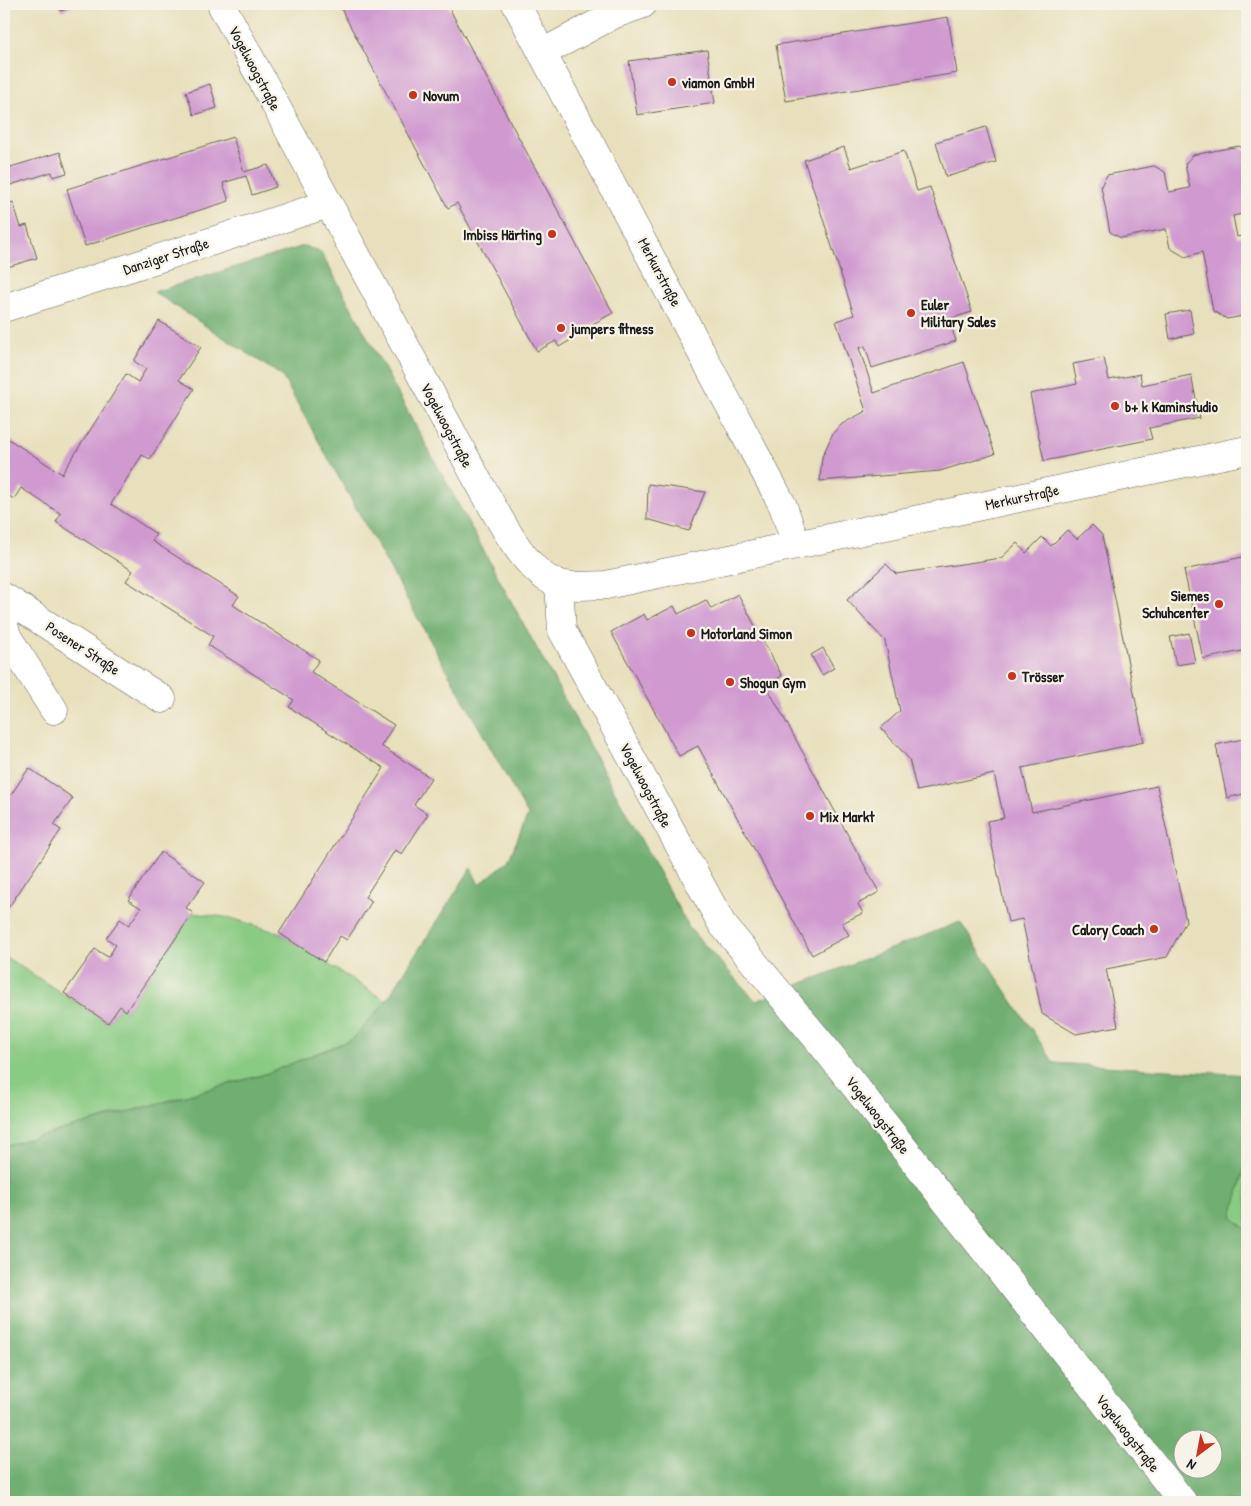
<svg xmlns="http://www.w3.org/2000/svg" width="1251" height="1506" font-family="'Patrick Hand',sans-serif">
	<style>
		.green { fill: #8acb83; stroke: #537450 }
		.forest { fill: #6faf71; stroke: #466646; fill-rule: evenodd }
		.building { fill: #d09ad0 }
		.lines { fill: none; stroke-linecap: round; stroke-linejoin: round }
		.minor-casing { stroke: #636154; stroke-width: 29 }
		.minor { stroke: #fff; stroke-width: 28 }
		.poi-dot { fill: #c8321e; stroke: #f7f3e8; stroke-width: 2 }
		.labels { text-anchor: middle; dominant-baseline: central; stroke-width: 4.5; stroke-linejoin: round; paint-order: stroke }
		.street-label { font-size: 15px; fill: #1c1c1c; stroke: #f7f3e8 }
		.poi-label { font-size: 15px; font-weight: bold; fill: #1c1c1c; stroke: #f7f3e8; text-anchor: start }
	</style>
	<rect width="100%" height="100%" fill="#f7f3e8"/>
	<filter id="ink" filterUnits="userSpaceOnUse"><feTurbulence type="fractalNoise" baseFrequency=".02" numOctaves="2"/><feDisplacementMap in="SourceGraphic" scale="10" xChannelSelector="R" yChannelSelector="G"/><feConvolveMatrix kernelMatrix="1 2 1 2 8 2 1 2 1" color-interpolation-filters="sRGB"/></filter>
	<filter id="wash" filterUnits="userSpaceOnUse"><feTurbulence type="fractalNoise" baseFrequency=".0096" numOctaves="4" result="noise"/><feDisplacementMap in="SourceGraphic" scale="20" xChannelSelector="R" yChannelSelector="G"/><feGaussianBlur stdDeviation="1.12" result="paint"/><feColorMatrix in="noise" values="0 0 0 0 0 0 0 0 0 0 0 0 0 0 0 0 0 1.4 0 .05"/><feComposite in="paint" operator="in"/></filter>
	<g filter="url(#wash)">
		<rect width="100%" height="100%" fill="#e8e0bc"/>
		<g class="green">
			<polygon points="193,913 231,918 279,933 386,1001 353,1039 266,1074 4,1146 4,956 108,1023 120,1006 126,1011"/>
			<polygon points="1247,1159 1247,1230 1231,1217"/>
		</g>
		<path class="forest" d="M304 246 321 252 689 928 756 1001 960 922 1054 1063 1247 1075V1159L1232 1217 1247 1230V1502H4V1146L265 1074 353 1039 386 1001 471 868 479 885 508 861 528 815 282 376 154 292ZM1184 1438H1214V1468H1184Z"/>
		<g id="blocks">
			<g class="building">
				<polygon points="58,4 80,4 61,11"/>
				<polygon points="341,4 447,4 613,313 574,334 576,337 559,347 556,341 537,351 457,203 448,208 339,5"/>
				<polygon points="948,17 957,73 786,101 776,45"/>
				<polygon points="707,50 715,103 637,115 629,61"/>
				<polygon points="210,84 217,108 194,115 186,92"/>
				<polygon points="986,127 996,162 946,177 936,142"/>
				<polygon points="233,137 244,172 268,165 276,187 252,195 246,176 223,183 229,201 85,246 67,189"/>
				<polygon points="1239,146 1247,151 1247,213 1233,216 1237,237 1247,235 1247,308 1242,309 1243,316 1227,319 1213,311 1202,252 1185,257 1170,248 1166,229 1121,238 1110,232 1101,186 1107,175 1154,166 1165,172 1169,192 1190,188 1185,164 1193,155"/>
				<polygon points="844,147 851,168 904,151 917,191 930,187 972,312 949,319 956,341 872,368 865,346 859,348 874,393 964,362 995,454 940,471 820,481 822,457 833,433 842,424 866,411 836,321 854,315 804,160"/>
				<polygon points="60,152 67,173 53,177 52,172 4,187 4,169"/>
				<polygon points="13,202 21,227 27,225 37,258 4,268 4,205"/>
				<polygon points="1190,310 1194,334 1170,339 1166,314"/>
				<polygon points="159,321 201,347 179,380 194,389 150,459 142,455 111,504 156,534 152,541 239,596 233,605 319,660 311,672 394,725 381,746 431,778 414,805 428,814 402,854 395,850 365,897 372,901 347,940 340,936 324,962 279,933 384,768 289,707 294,700 208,645 213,636 126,581 133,571 56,522 61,514 21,488 14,499 4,493 4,436 62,474 126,374 138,382 146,369 134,361"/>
				<polygon points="1104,358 1109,380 1140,374 1142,385 1191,375 1200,418 1149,428 1152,439 1044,461 1030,394 1077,384 1073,364"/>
				<polygon points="648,484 705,492 689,531 647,519"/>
				<polygon points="1092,525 1102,535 1144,742 1022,768 1032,812 1157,786 1186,921 1167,957 1106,969 1118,1026 1076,1034 1042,1014 1022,919 1008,922 987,821 1004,818 994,774 917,791 909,759 881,728 900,711 885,641 847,600 886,564 896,574 1001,558 1017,543 1026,553 1042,537 1051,546 1067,530 1077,539"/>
				<polygon points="1247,556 1247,650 1203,659 1184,570"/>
				<polygon points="738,594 782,676 766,685 879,892 858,904 863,913 842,923 849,935 812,955 698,746 679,756 611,632 644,614 647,620 674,606 678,614 706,600 711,609"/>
				<polygon points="1189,633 1195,662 1176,665 1170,637"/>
				<polygon points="823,648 834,668 822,675 811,655"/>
				<polygon points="1247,738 1247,793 1227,798 1216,745"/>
				<polygon points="29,768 73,798 54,825 61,830 4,914 4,833 9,825 4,822 4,805"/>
				<polygon points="161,852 205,882 186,908 193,913 126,1011 120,1006 108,1023 64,993 95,949 108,957 116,945 106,938 120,919 129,925 141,908 128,900"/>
			</g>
		</g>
	</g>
	<g filter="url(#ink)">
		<use href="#blocks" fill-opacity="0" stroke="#636154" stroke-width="1"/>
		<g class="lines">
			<defs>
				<g id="minor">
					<path d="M221 4 478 481C495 509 525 576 560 584 574 588 592 585 606 585L1247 450"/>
					<polyline points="516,4 783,506 796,544"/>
					<polyline points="542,53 615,14 643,4"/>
					<polyline points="4,308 328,204"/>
					<polyline points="559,584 562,630 722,924 824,1047 1183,1502"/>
					<polyline points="4,597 162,699"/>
					<polyline points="4,625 7,636 54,710"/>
				</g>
			</defs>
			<use href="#minor" class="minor-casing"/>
			<use href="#minor" class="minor"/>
		</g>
	</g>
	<g class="poi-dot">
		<circle cx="672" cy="82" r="5"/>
		<circle cx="413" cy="95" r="5"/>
		<circle cx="552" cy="234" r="5"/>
		<circle cx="911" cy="313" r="5"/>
		<circle cx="561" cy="328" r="5"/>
		<circle cx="1115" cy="406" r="5"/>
		<circle cx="1219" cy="604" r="5"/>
		<circle cx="691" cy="633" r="5"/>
		<circle cx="1012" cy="676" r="5"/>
		<circle cx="730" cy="682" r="5"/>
		<circle cx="810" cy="816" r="5"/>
		<circle cx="1154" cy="929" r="5"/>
	</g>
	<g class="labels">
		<g class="street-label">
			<text transform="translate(255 68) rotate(62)">Vogelwoogstraße</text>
			<text transform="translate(166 256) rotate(-18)">Danziger Straße</text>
			<text transform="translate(660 272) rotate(62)">Merkurstraße</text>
			<text transform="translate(447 425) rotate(62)">Vogelwoogstraße</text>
			<text transform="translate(1022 497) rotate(-12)">Merkurstraße</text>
			<text transform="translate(83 648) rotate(33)">Posener Straße</text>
			<text transform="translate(646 785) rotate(62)">Vogelwoogstraße</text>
			<text transform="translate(878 1115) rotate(52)">Vogelwoogstraße</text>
			<text transform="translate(1128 1433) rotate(52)">Vogelwoogstraße</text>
		</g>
		<g class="poi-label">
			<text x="682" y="82">viamon GmbH</text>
			<text x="423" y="95">Novum</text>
			<text x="542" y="234" text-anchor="end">Imbiss Härting</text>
			<text x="921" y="304">Euler<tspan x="921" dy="17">Military Sales</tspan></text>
			<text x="571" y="328">jumpers fitness</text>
			<text x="1125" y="406">b+ k Kaminstudio</text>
			<text x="1209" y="595" text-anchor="end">Siemes<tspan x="1209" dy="17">Schuhcenter</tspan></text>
			<text x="701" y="633">Motorland Simon</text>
			<text x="1022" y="676">Trösser</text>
			<text x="740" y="682">Shogun Gym</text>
			<text x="820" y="816">Mix Markt</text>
			<text x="1144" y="929" text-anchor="end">Calory Coach</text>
		</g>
	</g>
	<rect width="1251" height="1506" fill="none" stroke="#f7f3e8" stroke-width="20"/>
	<g transform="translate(1198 1454) rotate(212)"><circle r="24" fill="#f7f3e8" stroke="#9f9d96"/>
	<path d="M0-4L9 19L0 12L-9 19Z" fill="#c8321e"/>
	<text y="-8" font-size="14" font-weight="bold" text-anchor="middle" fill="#1c1c1c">N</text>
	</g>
</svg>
